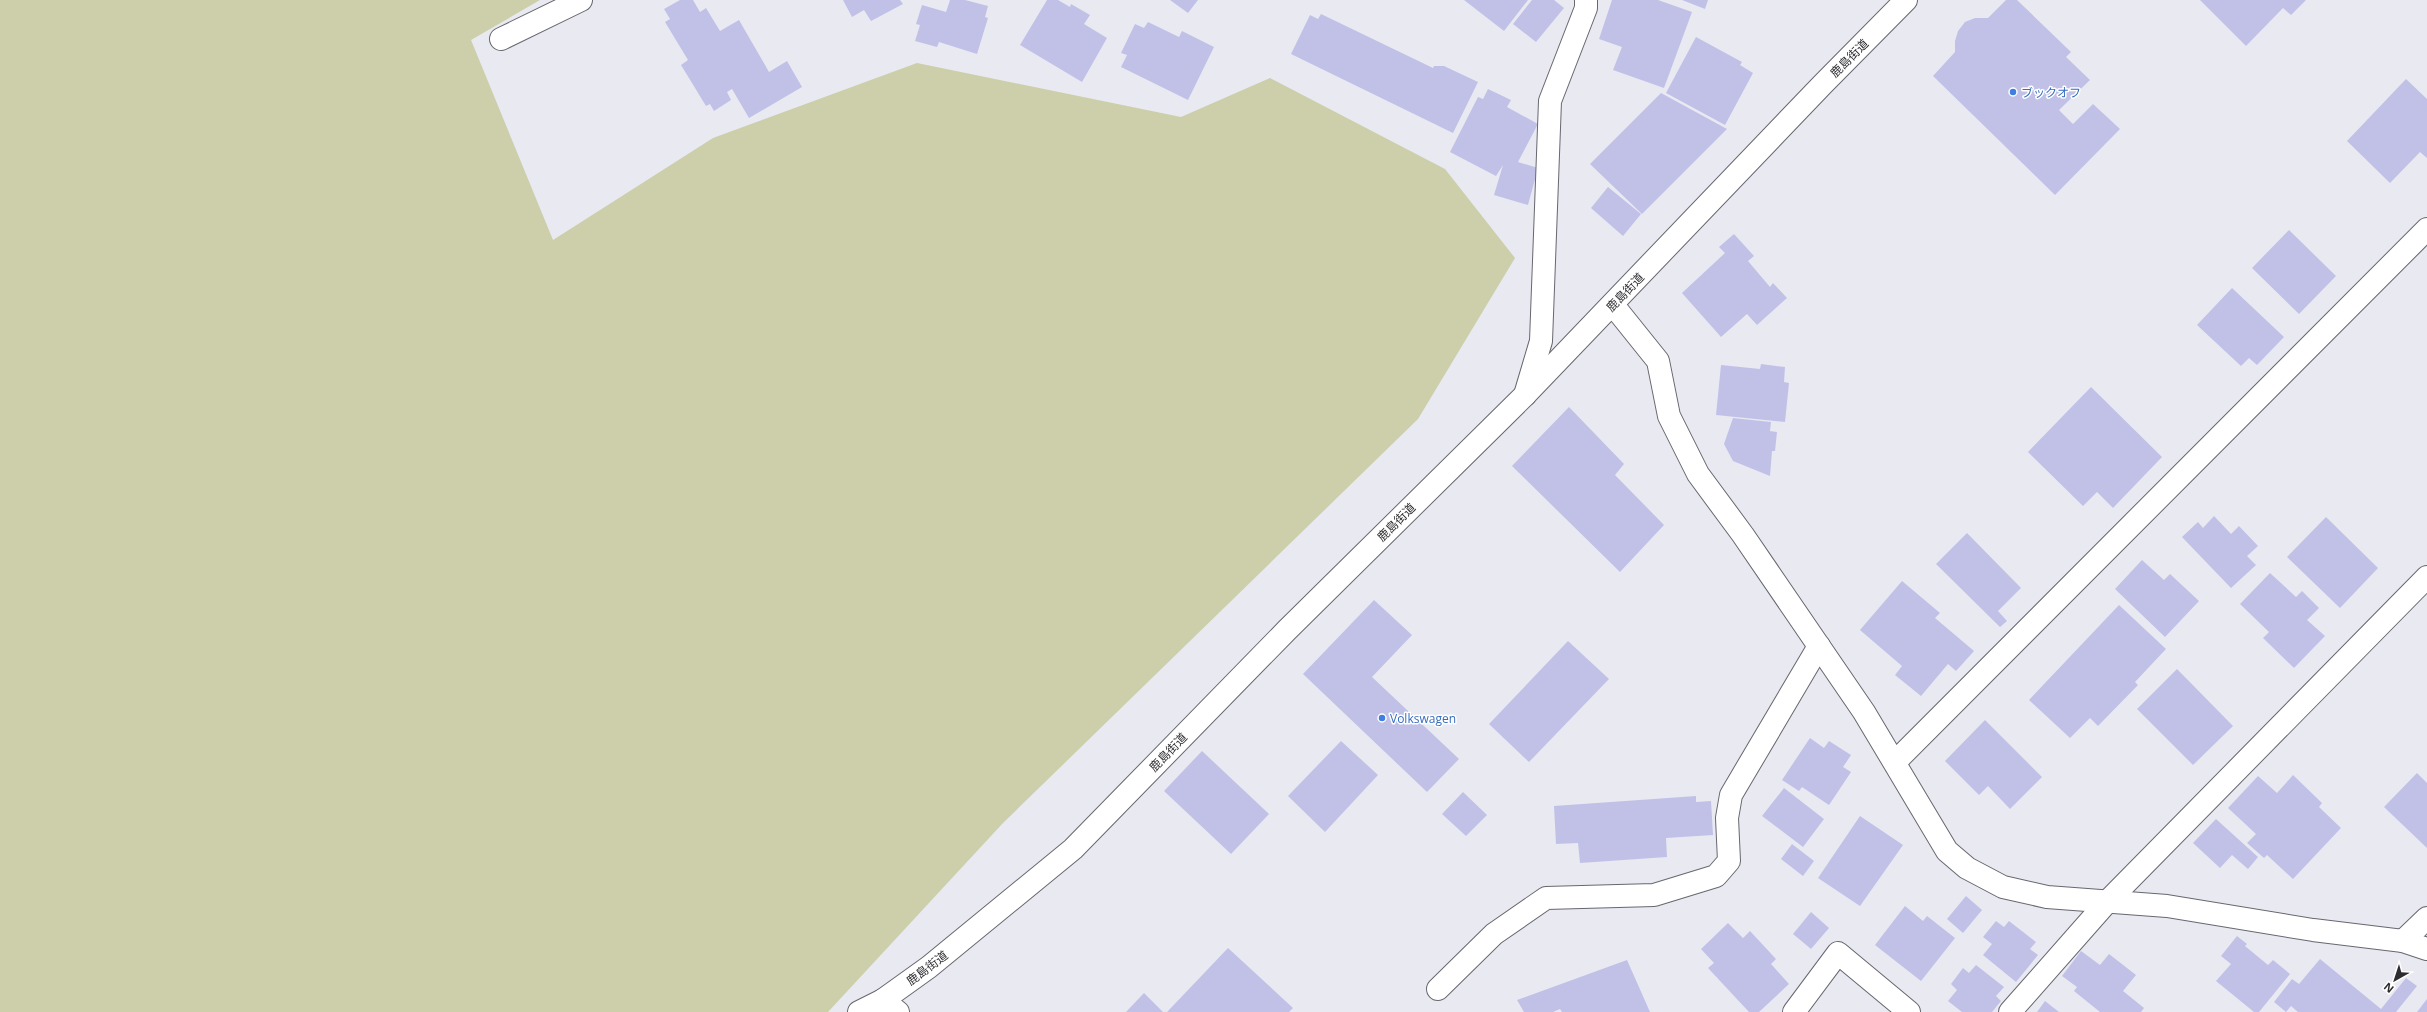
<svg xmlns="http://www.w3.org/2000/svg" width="2427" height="1012" font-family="'Open Sans','Noto Sans JP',sans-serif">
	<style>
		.green { fill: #cccfaa }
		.building { fill: #c1c1e8 }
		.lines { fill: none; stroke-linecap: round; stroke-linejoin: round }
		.minor-casing { stroke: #67676f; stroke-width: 24 }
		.tertiary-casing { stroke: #67676f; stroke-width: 24 }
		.minor { stroke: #fff; stroke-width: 22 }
		.tertiary { stroke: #fff; stroke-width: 22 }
		.shop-dot { fill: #3f7fe0; stroke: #fff; stroke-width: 1.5 }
		.labels { text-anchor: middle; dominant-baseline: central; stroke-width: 3; stroke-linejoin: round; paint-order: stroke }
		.street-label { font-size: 12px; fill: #2d2d31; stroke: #fff }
		.shop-label { font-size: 12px; fill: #366cbe; stroke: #fff; text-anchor: start }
	</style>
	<rect width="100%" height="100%" fill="#e9e9f2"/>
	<polygon class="green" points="0,0 540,0 471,40 553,240 713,138 917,63 1181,117 1270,78 1445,169 1515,258 1418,419 1003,823 828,1012 0,1012"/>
	<g class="building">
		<polygon points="680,0 693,0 700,12 706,8 720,31 739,20 769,72 787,61 802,87 749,118 732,89 727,92 731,100 714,111 710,104 706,106 681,65 688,60 665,22 670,19 664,9"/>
		<polygon points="843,0 900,0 903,4 871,21 864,10 852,17"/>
		<polygon points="950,0 965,0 988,6 985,17 988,18 977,54 939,42 937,47 915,41 920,25 916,24 922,5 946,12"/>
		<polygon points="1047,0 1058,0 1070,7 1071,4 1090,15 1084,24 1107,38 1082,82 1020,45"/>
		<polygon points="1170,0 1198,0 1188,13"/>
		<polygon points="1464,0 1528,0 1504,31"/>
		<polygon points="1532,0 1554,0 1564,8 1536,42 1513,24"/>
		<polygon points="1612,0 1658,0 1692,12 1664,88 1613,70 1622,47 1599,39"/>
		<polygon points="1682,0 1708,0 1705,9"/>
		<polygon points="2006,0 2017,0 2071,52 2066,57 2090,80 2059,110 2073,124 2093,104 2120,129 2055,195 1933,76 1955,52 1955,41 1958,31 1965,22 1975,18 1988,18"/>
		<polygon points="2200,0 2306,0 2291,15 2283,8 2246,46"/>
		<polygon points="1321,14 1433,68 1434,66 1444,66 1478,82 1453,133 1291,54 1310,15 1318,19"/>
		<polygon points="1148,22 1179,37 1182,31 1214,47 1188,100 1121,67 1127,55 1121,53 1135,24 1144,28"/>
		<polygon points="1696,37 1742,62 1740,65 1753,73 1725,125 1666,93"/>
		<polygon points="2406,79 2427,99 2427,158 2420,152 2390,183 2347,141"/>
		<polygon points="1488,89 1511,100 1507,107 1538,124 1518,162 1538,168 1528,205 1494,195 1503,165 1496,176 1450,152 1478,97 1483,99"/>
		<polygon points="1661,93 1727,129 1642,214 1590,164"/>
		<polygon points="1608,187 1641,214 1623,236 1591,208"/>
		<polygon points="2289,230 2336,276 2299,314 2252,268"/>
		<polygon points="1734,234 1754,256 1748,261 1770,287 1773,283 1787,298 1757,325 1747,314 1721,337 1682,293 1725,253 1719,247"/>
		<polygon points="2232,288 2284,337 2257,365 2249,358 2241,366 2197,325"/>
		<polygon points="1761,364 1785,367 1784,382 1789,383 1785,422 1716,415 1721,365 1760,369"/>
		<polygon points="2091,387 2162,457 2113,508 2097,492 2083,506 2028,452"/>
		<polygon points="1569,407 1624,464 1615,475 1664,525 1620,572 1512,466"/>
		<polygon points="1733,418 1771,422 1770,431 1777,432 1775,451 1772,451 1770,476 1733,461 1724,444"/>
		<polygon points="2214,516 2231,534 2239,526 2258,546 2247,556 2256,565 2231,588 2182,537 2198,522 2203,528"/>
		<polygon points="2326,517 2378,568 2340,608 2287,557"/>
		<polygon points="1967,533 2021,588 1998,611 2007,621 2000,627 1936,564"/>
		<polygon points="2142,560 2164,580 2170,574 2199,601 2165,637 2115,589"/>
		<polygon points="2270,573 2296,597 2302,591 2319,608 2307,620 2325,636 2294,668 2263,638 2269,632 2240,604"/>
		<polygon points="1902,581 1940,613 1935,618 1974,651 1956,671 1948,664 1921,696 1895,675 1902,666 1860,630"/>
		<polygon points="1374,600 1412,635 1372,677 1459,759 1427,792 1303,674"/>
		<polygon points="2119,605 2166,649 2135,682 2138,685 2098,726 2090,718 2070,738 2029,700"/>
		<polygon points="1568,641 1609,679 1529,762 1489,724"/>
		<polygon points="2177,669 2233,726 2193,765 2137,709"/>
		<polygon points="1985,720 2042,777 2010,809 1988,786 1979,795 1945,761"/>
		<polygon points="1810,738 1824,748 1829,741 1851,755 1843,767 1851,772 1829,805 1802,787 1799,791 1782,780"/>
		<polygon points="1341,741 1378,775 1325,832 1288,796"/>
		<polygon points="1202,751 1269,814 1231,854 1164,791"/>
		<polygon points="2417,773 2427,783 2427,848 2384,807"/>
		<polygon points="2293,775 2322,803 2319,807 2341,828 2293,879 2267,855 2264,858 2247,843 2256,834 2228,808 2258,776 2277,793"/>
		<polygon points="1784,788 1824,819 1803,847 1762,816"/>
		<polygon points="1463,792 1487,815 1466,836 1442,814"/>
		<polygon points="1696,796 1696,802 1711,801 1713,835 1666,838 1667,857 1580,863 1578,843 1556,844 1554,806"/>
		<polygon points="1860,816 1903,845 1860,906 1818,878"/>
		<polygon points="2216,819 2258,857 2248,869 2232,855 2220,868 2193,843"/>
		<polygon points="1792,844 1814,861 1803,876 1781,859"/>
		<polygon points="1966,896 1982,910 1963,933 1947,919"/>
		<polygon points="1905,906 1923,921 1927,916 1955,938 1921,981 1875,945"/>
		<polygon points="1811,912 1829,928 1811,949 1793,934"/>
		<polygon points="1996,921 2004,927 2009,921 2036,942 2030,949 2038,955 2016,982 1983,955 1992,944 1983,937"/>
		<polygon points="1728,923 1743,938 1750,931 1776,959 1771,964 1789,984 1759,1012 1749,1012 1708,968 1714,963 1701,949"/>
		<polygon points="2237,936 2247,944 2245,946 2268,965 2273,960 2290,974 2259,1012 2254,1012 2216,981 2231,964 2221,956"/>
		<polygon points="1228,948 1293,1008 1289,1012 1167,1012"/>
		<polygon points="2081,951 2100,965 2109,954 2136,975 2123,991 2144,1008 2141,1012 2100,1012 2074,991 2077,987 2062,976"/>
		<polygon points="2320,959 2381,1009 2406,978 2417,986 2396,1012 2298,1012 2291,1006 2286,1012 2274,1002 2292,979 2299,984"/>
		<polygon points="1627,960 1650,1012 1562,1012 1560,1009 1553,1012 1524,1012 1517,1000"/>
		<polygon points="1976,965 2004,987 1996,996 2001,1001 1992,1012 1962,1012 1948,1001 1957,990 1951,984 1963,968 1969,973"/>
		<polygon points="1144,993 1163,1012 1126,1012"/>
		<polygon points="2427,999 2427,1012 2417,1012"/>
		<polygon points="2045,1001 2059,1012 2037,1012"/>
	</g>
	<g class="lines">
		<defs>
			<g id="minor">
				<polyline points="501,39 581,0"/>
				<polyline points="1525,395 1541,341 1550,101 1586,8 1586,0"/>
				<polyline points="1895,762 2427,229"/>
				<polyline points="2403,941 2427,918"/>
				<polyline points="1438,989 1494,934 1546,898 1654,895 1716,876 1729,861 1727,818 1731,795 1819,646"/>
				<polyline points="883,1000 898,1012"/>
				<polyline points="1794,1012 1838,953 1909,1012"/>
				<polyline points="2010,1012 2107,902 2427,577"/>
			</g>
			<g id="tertiary">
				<polyline points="1613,305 1658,361 1669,416 1698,474 1743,535 1864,712 1947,851 1967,868 2003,887 2047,897 2167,906 2313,930 2403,941 2427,949"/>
				<polyline points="859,1012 883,1000 929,967 1073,849 1287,630 1525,395 1822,85 1906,0"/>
			</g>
		</defs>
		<use href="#minor" class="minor-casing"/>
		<use href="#tertiary" class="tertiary-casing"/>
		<use href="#minor" class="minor"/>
		<use href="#tertiary" class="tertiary"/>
	</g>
	<g class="shop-dot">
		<circle cx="2013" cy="92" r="4"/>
		<circle cx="1382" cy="718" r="4"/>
	</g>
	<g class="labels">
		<g class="street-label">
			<text transform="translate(1849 58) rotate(-45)">鹿島街道</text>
			<text transform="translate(1625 292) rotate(-46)">鹿島街道</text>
			<text transform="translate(1396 522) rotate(-45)">鹿島街道</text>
			<text transform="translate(1168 752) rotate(-46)">鹿島街道</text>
			<text transform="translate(927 968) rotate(-37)">鹿島街道</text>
		</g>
		<g class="shop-label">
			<text x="2021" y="92">ブックオフ</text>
			<text x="1390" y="718">Volkswagen</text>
		</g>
	</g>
	<g transform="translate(2395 980) rotate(219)" stroke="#ffffff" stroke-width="3" paint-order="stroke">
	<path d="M0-3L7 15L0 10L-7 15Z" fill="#2d2d31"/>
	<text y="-6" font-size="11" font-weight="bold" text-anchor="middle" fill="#2d2d31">N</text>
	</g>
</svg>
